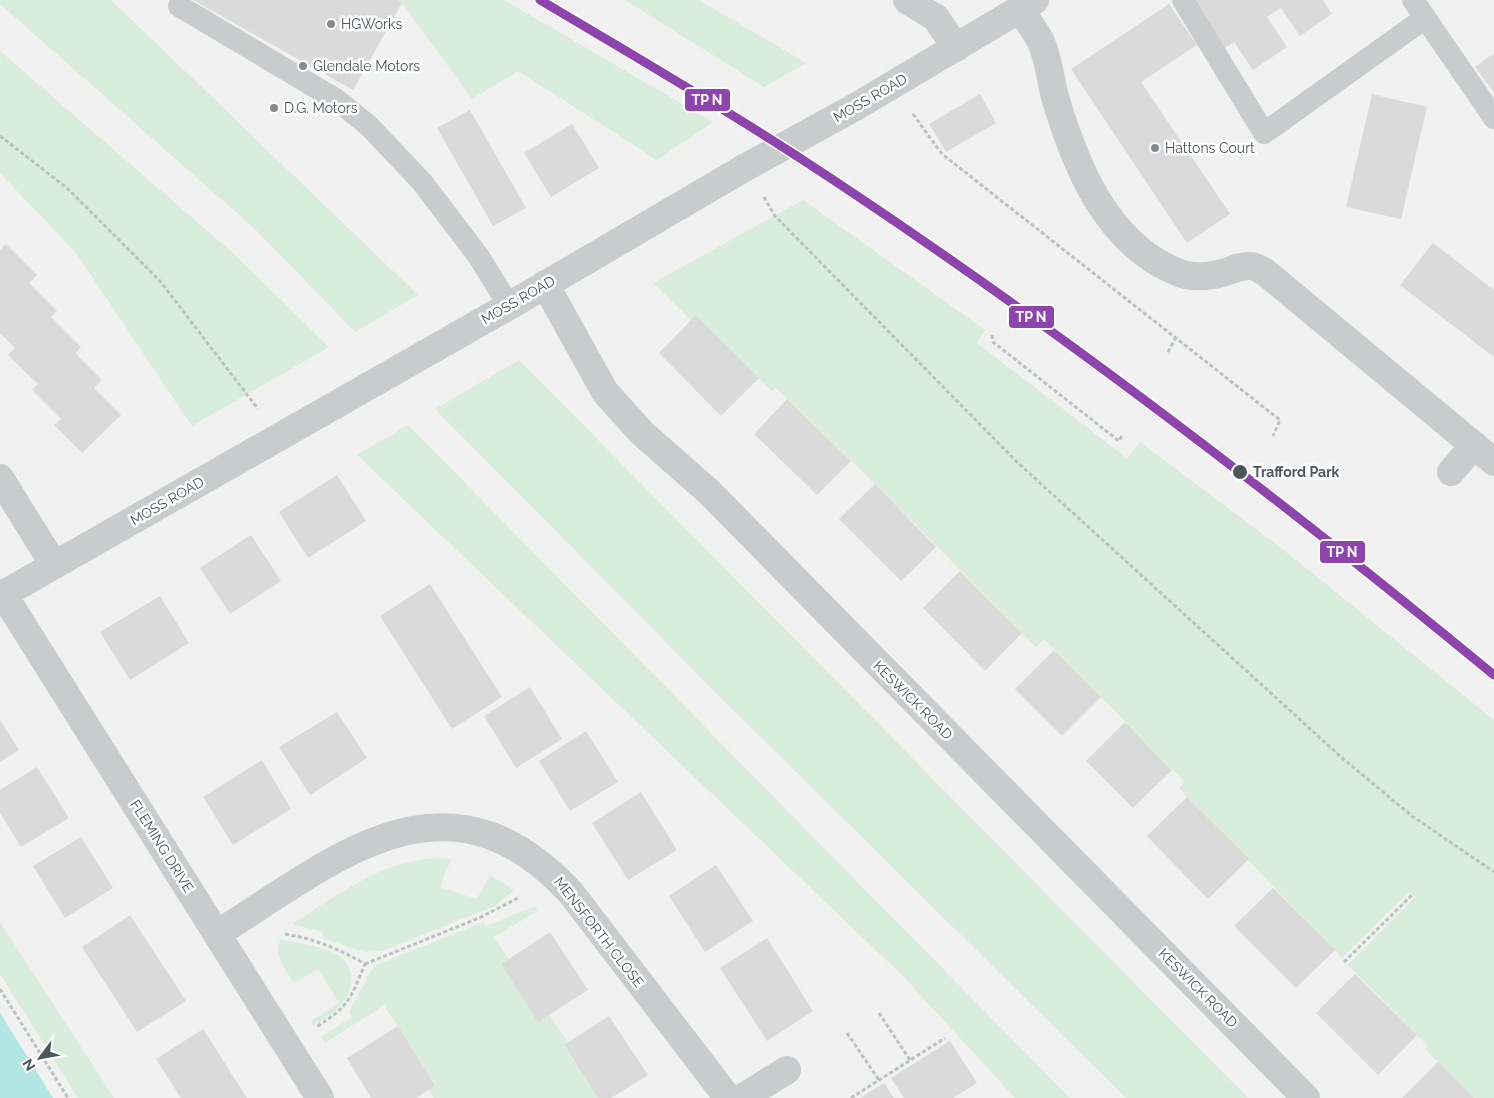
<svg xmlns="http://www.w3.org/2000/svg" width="1494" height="1098" font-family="Raleway,sans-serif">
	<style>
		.green { fill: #d8eddb }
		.water { fill: #b1e6e4 }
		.building { fill: #dadadb }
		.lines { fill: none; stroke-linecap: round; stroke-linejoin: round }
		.path { stroke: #b9c3be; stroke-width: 3; stroke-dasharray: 4 2.5; stroke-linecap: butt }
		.service { stroke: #c8cccc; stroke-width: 22 }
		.minor { stroke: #c8cccc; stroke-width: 28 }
		.rail-1-casing { stroke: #fff; stroke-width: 12 }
		.rail-1 { stroke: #8e44ad; stroke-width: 9 }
		.poi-dot { fill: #848c90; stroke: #fff; stroke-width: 2 }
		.stop-dot { fill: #4a565b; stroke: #fff; stroke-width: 2 }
		.labels { text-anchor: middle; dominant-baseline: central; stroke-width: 5; stroke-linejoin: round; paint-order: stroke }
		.poi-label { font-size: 14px; fill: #4a565b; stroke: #fff; text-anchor: start }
		.street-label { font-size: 14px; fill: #4a565b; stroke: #fff }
		.stop-label { font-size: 14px; font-weight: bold; fill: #4a565b; stroke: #fff; text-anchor: start }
		.line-badge { stroke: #fff; stroke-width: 2 }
		.badge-label { font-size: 14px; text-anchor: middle; font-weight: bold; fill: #fff }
	</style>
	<rect width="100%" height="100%" fill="#f1f1f1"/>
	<g class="green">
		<polygon points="0,0 111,0 418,295 355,332 257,231 0,4"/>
		<polygon points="397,0 504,0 713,122 657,160 518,71 472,99 402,3"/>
		<polygon points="625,0 699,0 806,63 764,87"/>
		<polygon points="0,51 234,254 329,347 192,426 76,253 0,173"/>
		<polygon points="803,200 985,330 977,343 1127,458 1140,442 1285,551 1494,720 1494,1098 1474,1098 1425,1049 1428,1046 1348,965 1415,897 1409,892 1342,958 1179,788 1185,782 1044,639 1036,647 875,484 775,387 772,391 696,316 691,320 653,283"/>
		<polygon points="519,360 1248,1098 1126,1098 717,694 435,409"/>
		<polygon points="408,425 1070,1098 1015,1098 904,977 357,455"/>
		<path d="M437 858 451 859 440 887 477 899 490 875 514 890 495 906 382 951 364 952 322 938 323 932 292 924C340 894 380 861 437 858Z"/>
		<polygon points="535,906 538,910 494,937 509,959 501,964 538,1021 549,1015 568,1042 564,1046 598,1098 434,1098 429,1090 435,1086 384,1005 325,1043 321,1037 352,1017 349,1012 370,972 376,965 483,922 486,926"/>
		<polygon points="0,922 114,1098 78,1098 0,974"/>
		<path d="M281 939C297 943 315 945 330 951 359 962 356 991 336 1010 330 1016 321 1021 313 1026L311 1021 339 1003 318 969 294 983C286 969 272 956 281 939Z"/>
	</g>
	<polygon class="water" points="0,1013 53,1098 0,1098"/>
	<g class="building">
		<polygon points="193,0 397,0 402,3 353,90"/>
		<polygon points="1190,0 1323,0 1332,14 1300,36 1281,8 1267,17 1287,47 1253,70 1234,42 1223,49"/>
		<polygon points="1169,4 1197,45 1141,82 1230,214 1187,243 1071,69"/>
		<polygon points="1494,53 1494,93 1475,67"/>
		<polygon points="980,94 996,123 946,152 929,124"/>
		<polygon points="1372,94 1427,107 1401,219 1346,207"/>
		<polygon points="470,110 526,208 493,226 437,128"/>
		<polygon points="572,124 599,168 551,197 524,153"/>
		<polygon points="1433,243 1494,290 1494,357 1400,285"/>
		<polygon points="6,244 37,275 29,283 57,311 51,317 81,347 75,353 102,380 94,388 121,415 82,453 54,425 61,419 32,390 38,384 8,355 15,348 0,333 0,250"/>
		<polygon points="696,315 759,378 721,416 659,353"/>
		<polygon points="787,399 851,461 817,495 754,434"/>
		<polygon points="337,475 366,521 308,558 279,512"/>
		<polygon points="875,484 936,547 901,581 839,519"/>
		<polygon points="251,535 281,581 230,614 200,568"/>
		<polygon points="960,571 1022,633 985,671 923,608"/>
		<polygon points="430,584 502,697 452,729 380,616"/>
		<polygon points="160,596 189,643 130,680 100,632"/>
		<polygon points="1054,650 1101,697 1062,736 1015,689"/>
		<polygon points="530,687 562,739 516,768 484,716"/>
		<polygon points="337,712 367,758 310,795 279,747"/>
		<polygon points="0,720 19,750 0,762"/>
		<polygon points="1125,722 1172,770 1133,808 1086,761"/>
		<polygon points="586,731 618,782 570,811 539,761"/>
		<polygon points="262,760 291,809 233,845 203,797"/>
		<polygon points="37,767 69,818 21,847 0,813 0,790"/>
		<polygon points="641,792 677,850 628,880 592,823"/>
		<polygon points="1187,797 1249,859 1208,899 1147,836"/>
		<polygon points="81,837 113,888 65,918 33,866"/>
		<polygon points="716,865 753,921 705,952 669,896"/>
		<polygon points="1273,888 1335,950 1296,988 1234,926"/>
		<polygon points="130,915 186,1001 137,1032 82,947"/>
		<polygon points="550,932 588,990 538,1022 501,964"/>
		<polygon points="767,938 813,1011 767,1041 720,968"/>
		<polygon points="1355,974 1417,1035 1378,1075 1316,1013"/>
		<polygon points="609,1016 648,1075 611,1098 598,1098 564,1045"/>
		<polygon points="398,1026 435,1086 416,1098 371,1098 347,1058"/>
		<polygon points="203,1029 247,1098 181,1098 156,1059"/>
		<polygon points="950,1041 977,1083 953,1098 904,1098 891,1078"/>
		<polygon points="1438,1062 1474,1098 1402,1098"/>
		<polygon points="884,1083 894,1098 860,1098"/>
	</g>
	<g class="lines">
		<g class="path">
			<polyline points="913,114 942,154 1280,420 1273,436"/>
			<polyline points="0,136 67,188 160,281 258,409"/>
			<polyline points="764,197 775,216 1017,462 1341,757 1412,816 1494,872"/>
			<polyline points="992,335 993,342 1119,441 1123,434"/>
			<polyline points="1168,352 1176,337"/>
			<path d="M285 934C315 939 339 949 365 964 350 999 350 1006 316 1027"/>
			<polyline points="1344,962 1412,895"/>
			<polyline points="365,964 479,918 520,897"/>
			<polyline points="0,989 68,1098"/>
			<polyline points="879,1013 910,1060"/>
			<polyline points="847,1033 879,1080"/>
			<polyline points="851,1098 945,1038"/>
		</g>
		<g class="service">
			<polyline points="1183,0 1264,133 1425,18"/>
			<polyline points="1413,0 1494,118"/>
			<polyline points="179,6 337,100 369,126 422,182 479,257 509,306"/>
		</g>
		<g class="minor">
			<polyline points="907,0 936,18 956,48"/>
			<path d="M1020 10C1027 20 1036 31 1041 42 1049 60 1050 78 1055 97 1075 165 1106 243 1177 272 1190 278 1208 277 1222 273 1232 270 1241 265 1251 266 1256 266 1261 270 1265 272L1494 462"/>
			<polyline points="545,284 605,392 642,433 709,492 1306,1098"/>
			<polyline points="1451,472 1474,445"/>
			<polyline points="0,478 54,565"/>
			<polyline points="3,594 320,1098"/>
			<polyline points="0,596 509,306 746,167 857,106 1035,0"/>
			<path d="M217 934C336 859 447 759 571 893L728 1098"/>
			<polyline points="742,1098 787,1070"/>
		</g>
		<defs>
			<path id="rail-1" d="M540 0C629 53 719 105 806 162 1046 319 1273 493 1494 675"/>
		</defs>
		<use href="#rail-1" class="rail-1-casing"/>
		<use href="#rail-1" class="rail-1"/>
	</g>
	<g class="poi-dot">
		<circle cx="331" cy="24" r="5"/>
		<circle cx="303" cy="66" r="5"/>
		<circle cx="274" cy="108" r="5"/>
		<circle cx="1155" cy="148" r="5"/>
	</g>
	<circle class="stop-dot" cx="1240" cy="472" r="8"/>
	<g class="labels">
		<g class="poi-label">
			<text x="341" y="24">HGWorks</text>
			<text x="313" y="66">Glendale Motors</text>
			<text x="284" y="108">D.G. Motors</text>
			<text x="1165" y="148">Hattons Court</text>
		</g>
		<g class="street-label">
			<text transform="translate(870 98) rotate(-30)">MOSS ROAD</text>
			<text transform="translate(518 300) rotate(-30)">MOSS ROAD</text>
			<text transform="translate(167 501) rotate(-30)">MOSS ROAD</text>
			<text transform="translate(913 700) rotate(45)">KESWICK ROAD</text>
			<text transform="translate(162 846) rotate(58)">FLEMING DRIVE</text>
			<text transform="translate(599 932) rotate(52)">MENSFORTH CLOSE</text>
			<text transform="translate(1198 988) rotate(45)">KESWICK ROAD</text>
		</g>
		<g class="stop-label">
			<text x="1253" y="472">Trafford Park</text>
		</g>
	</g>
	<g class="line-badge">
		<rect x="684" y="88" width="47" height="24" rx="5" fill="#8e44ad"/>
		<rect x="1008" y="305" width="47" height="24" rx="5" fill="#8e44ad"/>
		<rect x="1319" y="540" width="47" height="24" rx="5" fill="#8e44ad"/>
	</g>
	<g class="badge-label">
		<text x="707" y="105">TP N</text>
		<text x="1031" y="322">TP N</text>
		<text x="1342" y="557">TP N</text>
	</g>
	<g transform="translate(40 1058) rotate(238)" stroke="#ffffff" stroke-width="4" paint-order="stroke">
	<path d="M0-4L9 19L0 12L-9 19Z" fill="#4a565b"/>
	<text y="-8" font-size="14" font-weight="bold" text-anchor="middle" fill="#4a565b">N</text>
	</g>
</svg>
